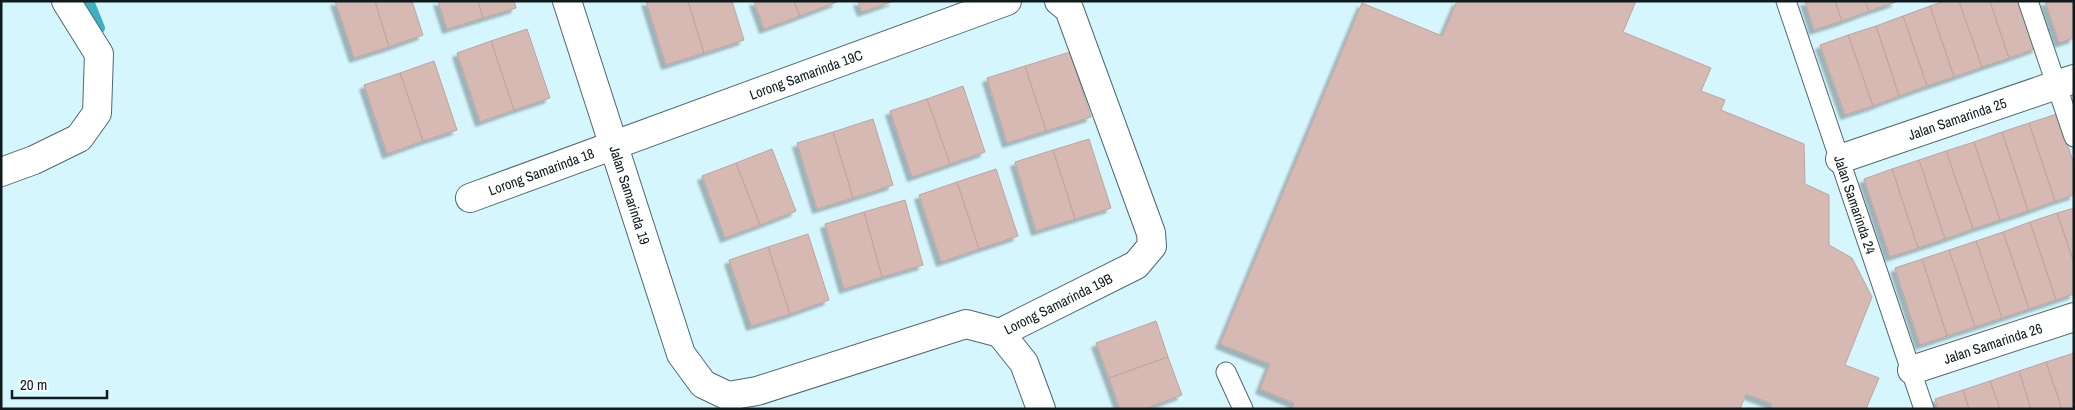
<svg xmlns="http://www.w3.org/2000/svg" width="2075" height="410" font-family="'Archivo Narrow',sans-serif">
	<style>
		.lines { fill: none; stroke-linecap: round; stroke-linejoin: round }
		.stream { stroke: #3eb0c3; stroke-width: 10 }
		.building { fill: #d7b9b3; stroke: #c0a39d; filter: url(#shadow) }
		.lane-casing { stroke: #4c696f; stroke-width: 21 }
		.street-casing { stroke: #4c696f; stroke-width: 30 }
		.lane { stroke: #fff; stroke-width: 19 }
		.street { stroke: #fff; stroke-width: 28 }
		.labels { text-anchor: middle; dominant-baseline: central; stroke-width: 4; stroke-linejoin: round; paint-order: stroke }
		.street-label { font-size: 14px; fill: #0f1b1d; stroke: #f7fdfe }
	</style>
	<defs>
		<filter id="shadow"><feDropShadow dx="-4.5" dy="4.5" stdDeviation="1" flood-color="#0004"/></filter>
	</defs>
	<rect width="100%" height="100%" fill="#d5f6fc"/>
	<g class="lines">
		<polyline class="stream" points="89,1 100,28"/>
	</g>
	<g class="building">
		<polygon points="335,1 375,1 389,47 354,58"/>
		<polygon points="375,1 412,1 423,35 389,47"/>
		<polygon points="438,1 478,1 483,18 447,29"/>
		<polygon points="478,1 514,1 516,8 483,18"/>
		<polygon points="646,1 688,1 704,53 666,65"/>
		<polygon points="688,1 732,1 744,40 704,53"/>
		<polygon points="754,1 794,1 800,16 764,29"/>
		<polygon points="794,1 837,1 837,2 800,16"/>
		<polygon points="858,1 894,1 862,12"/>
		<polygon points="1457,1 1636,1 1623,32 1711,68 1701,91 1725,100 1721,110 1804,144 1805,184 1829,195 1829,245 1852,258 1872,297 1845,365 1879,378 1866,409 1770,409 1772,404 1746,394 1740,409 1292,409 1294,403 1260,389 1270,364 1220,344 1362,3 1442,36"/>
		<polygon points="1805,1 1835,1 1842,21 1814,30"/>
		<polygon points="1835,1 1865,1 1869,11 1842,21"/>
		<polygon points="1865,1 1896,1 1896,2 1869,11"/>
		<polygon points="1945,1 1959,1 1982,67 1954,77 1930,6"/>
		<polygon points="1959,1 1990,1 2009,58 1982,67"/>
		<polygon points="1990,1 2020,1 2037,48 2009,58"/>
		<polygon points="2045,1 2074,1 2074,38 2059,43"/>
		<polygon points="1930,6 1954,77 1927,86 1903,16"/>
		<polygon points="1903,16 1927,86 1899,96 1876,26"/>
		<polygon points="1876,26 1899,96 1873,106 1848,35"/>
		<polygon points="527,29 550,98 514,110 491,41"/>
		<polygon points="1848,35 1873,106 1845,115 1820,45"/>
		<polygon points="491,41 514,110 480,122 457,53"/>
		<polygon points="1070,52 1091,117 1046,131 1025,66"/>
		<polygon points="434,61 457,130 423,141 400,73"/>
		<polygon points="1025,66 1046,131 1007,143 987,78"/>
		<polygon points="400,73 423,141 387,154 364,85"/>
		<polygon points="963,86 985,152 950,164 927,99"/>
		<polygon points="927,99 950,164 912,177 890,111"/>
		<polygon points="2057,114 2074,164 2074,195 2055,201 2029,123"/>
		<polygon points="873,119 893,185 853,198 833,132"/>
		<polygon points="2029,123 2055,201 2028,211 2002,132"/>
		<polygon points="833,132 853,198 817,209 797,143"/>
		<polygon points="2002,132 2028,211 2000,220 1974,142"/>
		<polygon points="1089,139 1111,208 1075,219 1053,150"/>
		<polygon points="1974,142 2000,220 1973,229 1946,151"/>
		<polygon points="772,149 796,211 760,225 736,163"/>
		<polygon points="1053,150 1075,219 1036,231 1015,162"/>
		<polygon points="1946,151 1973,229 1945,239 1919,160"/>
		<polygon points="1919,160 1945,239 1918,248 1892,169"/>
		<polygon points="736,163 760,225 725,238 702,176"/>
		<polygon points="996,169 1018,236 979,249 957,182"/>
		<polygon points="1892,169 1918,248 1890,257 1864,179"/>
		<polygon points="957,182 979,249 941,262 919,195"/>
		<polygon points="905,200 923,265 882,277 864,212"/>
		<polygon points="2074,208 2074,263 2057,213"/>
		<polygon points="864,212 882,277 844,289 825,224"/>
		<polygon points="2057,213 2074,263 2074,294 2056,300 2030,222"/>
		<polygon points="2030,222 2056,300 2029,309 2003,232"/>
		<polygon points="2003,232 2029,309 2002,318 1976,241"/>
		<polygon points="808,234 829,300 790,314 768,247"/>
		<polygon points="1976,241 2002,318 1975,327 1949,250"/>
		<polygon points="768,247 790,314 751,326 729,260"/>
		<polygon points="1949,250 1975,327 1947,336 1922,259"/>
		<polygon points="1922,259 1947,336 1920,345 1895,268"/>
		<polygon points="1156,321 1168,357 1109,378 1096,343"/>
		<polygon points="2074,353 2074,409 2062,409 2046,362"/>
		<polygon points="1168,357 1182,395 1145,409 1120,409 1109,378"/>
		<polygon points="2046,362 2062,409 2031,409 2019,371"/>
		<polygon points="2019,371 2031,409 2000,409 1990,381"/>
		<polygon points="1990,381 2000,409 1969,409 1963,390"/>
		<polygon points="1963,390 1969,409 1938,409 1935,399"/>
	</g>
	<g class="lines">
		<defs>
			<g id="lane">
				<path id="s1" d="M1786 1 1924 409"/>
				<polyline points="2028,1 2074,137"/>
				<polyline points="1226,372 1243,409"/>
			</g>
			<g id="street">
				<path id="s2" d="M567 1 681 354 703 384 728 396 757 391 966 324 1000 333 1136 265 1152 246 1151 233 1069 9 1059 1"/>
				<path id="s3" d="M1840 159 2074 79"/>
				<polyline points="1,172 34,160 79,138 97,113 99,54 66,1"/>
				<path id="s4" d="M470 198 1007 1"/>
				<polyline points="1000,333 1024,363 1041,409"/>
				<path id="s5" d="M1912 370 2074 317"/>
			</g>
		</defs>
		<use href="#lane" class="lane-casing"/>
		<use href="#street" class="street-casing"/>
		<use href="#lane" class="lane"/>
		<use href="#street" class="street"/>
	</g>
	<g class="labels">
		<g class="street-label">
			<text stroke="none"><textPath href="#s4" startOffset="358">Lorong Samarinda 19C</textPath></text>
			<text stroke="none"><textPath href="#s3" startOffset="124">Jalan Samarinda 25</textPath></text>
			<text stroke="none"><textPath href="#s4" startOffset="76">Lorong Samarinda 18</textPath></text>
			<text stroke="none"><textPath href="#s2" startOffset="204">Jalan Samarinda 19</textPath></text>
			<text stroke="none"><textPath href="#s1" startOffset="215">Jalan Samarinda 24</textPath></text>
			<text stroke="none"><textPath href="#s2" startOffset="785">Lorong Samarinda 19B</textPath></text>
			<text stroke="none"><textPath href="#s5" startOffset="85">Jalan Samarinda 26</textPath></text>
		</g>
	</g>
	<rect width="2075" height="410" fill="none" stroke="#0f1b1d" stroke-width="5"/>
	<path d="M12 390v8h95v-8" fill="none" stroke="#0f1b1d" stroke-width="2.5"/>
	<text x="20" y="390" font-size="15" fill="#0f1b1d" stroke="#f7fdfe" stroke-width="4" paint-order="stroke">20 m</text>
</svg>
